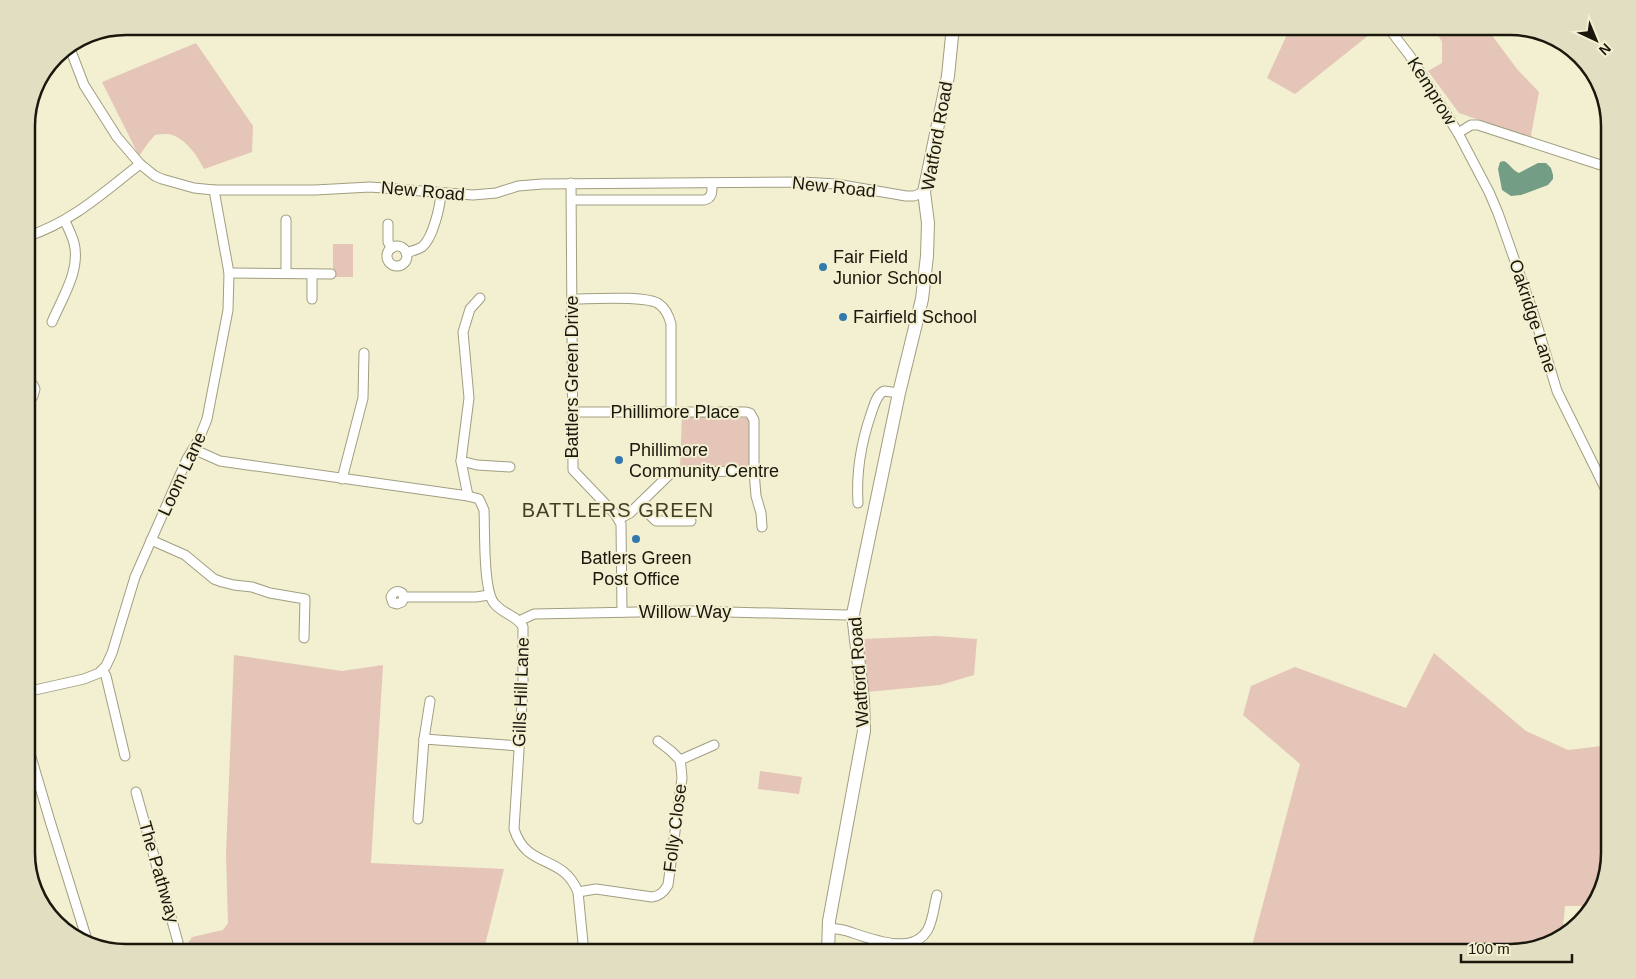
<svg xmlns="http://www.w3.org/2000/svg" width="1636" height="979" font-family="Helvetica,sans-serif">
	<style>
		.green { fill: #e4c5b8 }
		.water { fill: #749d85 }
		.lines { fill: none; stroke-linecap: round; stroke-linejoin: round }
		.street-casing { stroke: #a19e81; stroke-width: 11 }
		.secondary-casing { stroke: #a19e81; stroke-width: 14 }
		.street { stroke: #fff; stroke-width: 9 }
		.secondary { stroke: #fff; stroke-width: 12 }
		.poi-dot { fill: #3279ad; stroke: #f3efd1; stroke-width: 2 }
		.labels { text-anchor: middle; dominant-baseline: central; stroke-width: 4; stroke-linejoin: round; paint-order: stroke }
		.street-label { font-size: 18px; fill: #1a180d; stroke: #f3efd1 }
		.poi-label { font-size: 18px; fill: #1a180d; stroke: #f3efd1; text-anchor: start }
		.quarter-label { font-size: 20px; letter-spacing: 1px; fill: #434026; stroke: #f3efd1 }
		.rim { fill: none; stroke: #1a180d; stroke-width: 2.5 }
	</style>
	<rect width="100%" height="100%" fill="#f3efd1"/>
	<g class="green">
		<polygon points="1291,26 1379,26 1379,27 1295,94 1267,78"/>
		<polygon points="1433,26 1485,26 1517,69 1539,92 1531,135 1534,139 1459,113 1428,71 1442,63 1442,42"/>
		<path d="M196 43 253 126 252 152 204 169C198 157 188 142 175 136 169 133 162 134 155 135L148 143 139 156 102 82Z"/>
		<rect x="333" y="244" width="20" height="33"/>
		<polygon points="682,415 748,418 751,422 749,464 745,467 680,467"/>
		<polygon points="936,636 977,639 974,675 940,685 867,692 861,639"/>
		<polygon points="1434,653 1526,731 1568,750 1610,745 1610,853 1596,903 1593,906 1565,906 1562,938 1560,939 1510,953 1250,953 1300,764 1243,715 1251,686 1295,667 1406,708"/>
		<polygon points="234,655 342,671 383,665 371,863 504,869 483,953 187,953 185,947 192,937 223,930 228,923 226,854"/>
		<polygon points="760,771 802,777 799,794 758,789"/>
	</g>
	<path class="water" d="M1504 161C1510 164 1512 170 1519 173L1538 163H1546L1551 168 1553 175V179L1548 185 1521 195 1511 196 1502 190 1498 169 1500 162Z"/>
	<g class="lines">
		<defs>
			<g id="street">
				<polyline points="1387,26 1410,56 1458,133 1489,192 1498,213 1534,315 1557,391 1610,498"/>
				<polyline points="69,46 84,85 117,137 140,164 155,176 162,179 194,188 214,190 315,190 370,187 473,195 496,193 518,186 542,184 802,182 836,184 906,196 914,196 924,192"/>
				<polyline points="1458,133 1471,125 1478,125 1610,168"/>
				<polyline points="571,183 573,470 615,514 621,524 622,612"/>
				<path d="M572 200H704C713 198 712 191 712 183"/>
				<polyline points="286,220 286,273"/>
				<polyline points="388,224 388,242 392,248"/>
				<path d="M26 237C72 222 103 193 140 164"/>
				<circle cx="397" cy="256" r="10"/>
				<path d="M406 253C411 251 417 250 422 247 433 238 440 207 441 193"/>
				<polyline points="229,273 331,274"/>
				<polyline points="312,299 312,274"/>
				<path d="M572 299C589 299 647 295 659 304 666 309 669 316 671 324V412"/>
				<path d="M52 322C62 298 81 270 74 243 72 235 68 228 65 221"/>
				<polyline points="26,382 33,385 35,389 33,396 26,406"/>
				<polyline points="572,412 746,412 750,413 754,420 754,471 672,472 630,513 619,519"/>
				<path d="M193 449 220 461 468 496 479 499 484 510C485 531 483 589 494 603 502 614 517 615 523 627V687L514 829C527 870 562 853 578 892L584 953"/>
				<polyline points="461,461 477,465 510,467"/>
				<polyline points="754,471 756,496 761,513 762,527"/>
				<polyline points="342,479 363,398 364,353"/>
				<polyline points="468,496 461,461 469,398 463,332 470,309 480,298"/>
				<path d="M858 503C856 472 861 443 871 414 874 406 876 395 884 391L899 393"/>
				<polyline points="639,505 656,521 691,521"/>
				<polyline points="151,540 185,555 214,579 222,582 234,585 252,587 270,593 305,599 304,638"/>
				<path d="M404 597 402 593C397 590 393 592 391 597L393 603 397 604 402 602 404 597H476L489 595"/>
				<polyline points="519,621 534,614 690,611 846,615 853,614"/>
				<polyline points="102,670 106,676 125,756"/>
				<polyline points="26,692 84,679 99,673 106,666 112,653 135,577 187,459 199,439 207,419 228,310 229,273 214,190"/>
				<polyline points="424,739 519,746"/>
				<polyline points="26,740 50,821 88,943"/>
				<polyline points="680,760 714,745"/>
				<polyline points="136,792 181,953"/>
				<polyline points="418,819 424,739 430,701"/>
				<path d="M578 892 596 889 652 897C660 896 664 892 668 885L682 778 681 767 680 760 671 751 658 741"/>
				<path d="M828 928C834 929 841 929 847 931 869 938 913 957 928 929 933 920 934 906 937 895"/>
			</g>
			<polyline id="secondary" points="828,953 829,921 864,731 863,700 853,614 899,393 922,299 927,256 928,223 924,192 948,76 953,26"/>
		</defs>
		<use href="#street" class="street-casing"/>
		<use href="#secondary" class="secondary-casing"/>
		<use href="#street" class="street"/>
		<use href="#secondary" class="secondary"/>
	</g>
	<g class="poi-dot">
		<circle cx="823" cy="267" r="5"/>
		<circle cx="843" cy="317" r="5"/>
		<circle cx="619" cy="460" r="5"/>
		<circle cx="636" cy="539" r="5"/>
	</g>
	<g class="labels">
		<g class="street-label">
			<text transform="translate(1432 91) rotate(58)">Kemprow</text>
			<text transform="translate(937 136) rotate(-80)">Watford Road</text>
			<text transform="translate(834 187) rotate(6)">New Road</text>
			<text transform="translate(423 191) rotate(5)">New Road</text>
			<text transform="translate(1533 316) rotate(72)">Oakridge Lane</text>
			<text transform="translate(572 377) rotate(-90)">Battlers Green Drive</text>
			<text x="675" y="412">Phillimore Place</text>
			<text transform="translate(182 474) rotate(-65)">Loom Lane</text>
			<text x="685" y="612">Willow Way</text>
			<text transform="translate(859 672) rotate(-94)">Watford Road</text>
			<text transform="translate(521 692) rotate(-88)">Gills Hill Lane</text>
			<text transform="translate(675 828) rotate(-83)">Folly Close</text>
			<text transform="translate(159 872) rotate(74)">The Pathway</text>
		</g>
		<g class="poi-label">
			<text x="833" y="257">Fair Field<tspan x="833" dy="21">Junior School</tspan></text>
			<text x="853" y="317">Fairfield School</text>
			<text x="629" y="450">Phillimore<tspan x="629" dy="21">Community Centre</tspan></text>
			<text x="636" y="558" text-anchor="middle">Batlers Green<tspan x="636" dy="21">Post Office</tspan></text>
		</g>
		<g class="quarter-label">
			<text x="618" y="510">BATTLERS GREEN</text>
		</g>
	</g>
	<path d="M0 0H1636V979H0ZM126 35H1510A91 91 0 0 1 1601 126V853A91 91 0 0 1 1510 944H126A91 91 0 0 1 35 853V126A91 91 0 0 1 126 35Z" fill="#e2dec1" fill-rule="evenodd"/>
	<path class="rim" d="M126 35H1510A91 91 0 0 1 1601 126V853A91 91 0 0 1 1510 944H126A91 91 0 0 1 35 853V126A91 91 0 0 1 126 35Z"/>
	<g transform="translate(1596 40) rotate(136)" stroke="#f3efd1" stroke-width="4" paint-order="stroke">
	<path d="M0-4L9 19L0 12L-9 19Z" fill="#1a180d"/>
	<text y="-8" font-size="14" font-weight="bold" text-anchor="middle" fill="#1a180d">N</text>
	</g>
	<path d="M1461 954v8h111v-8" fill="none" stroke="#1a180d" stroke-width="2.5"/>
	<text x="1468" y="954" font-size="15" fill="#1a180d" stroke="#f3efd1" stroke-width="4" paint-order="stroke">100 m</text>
</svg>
